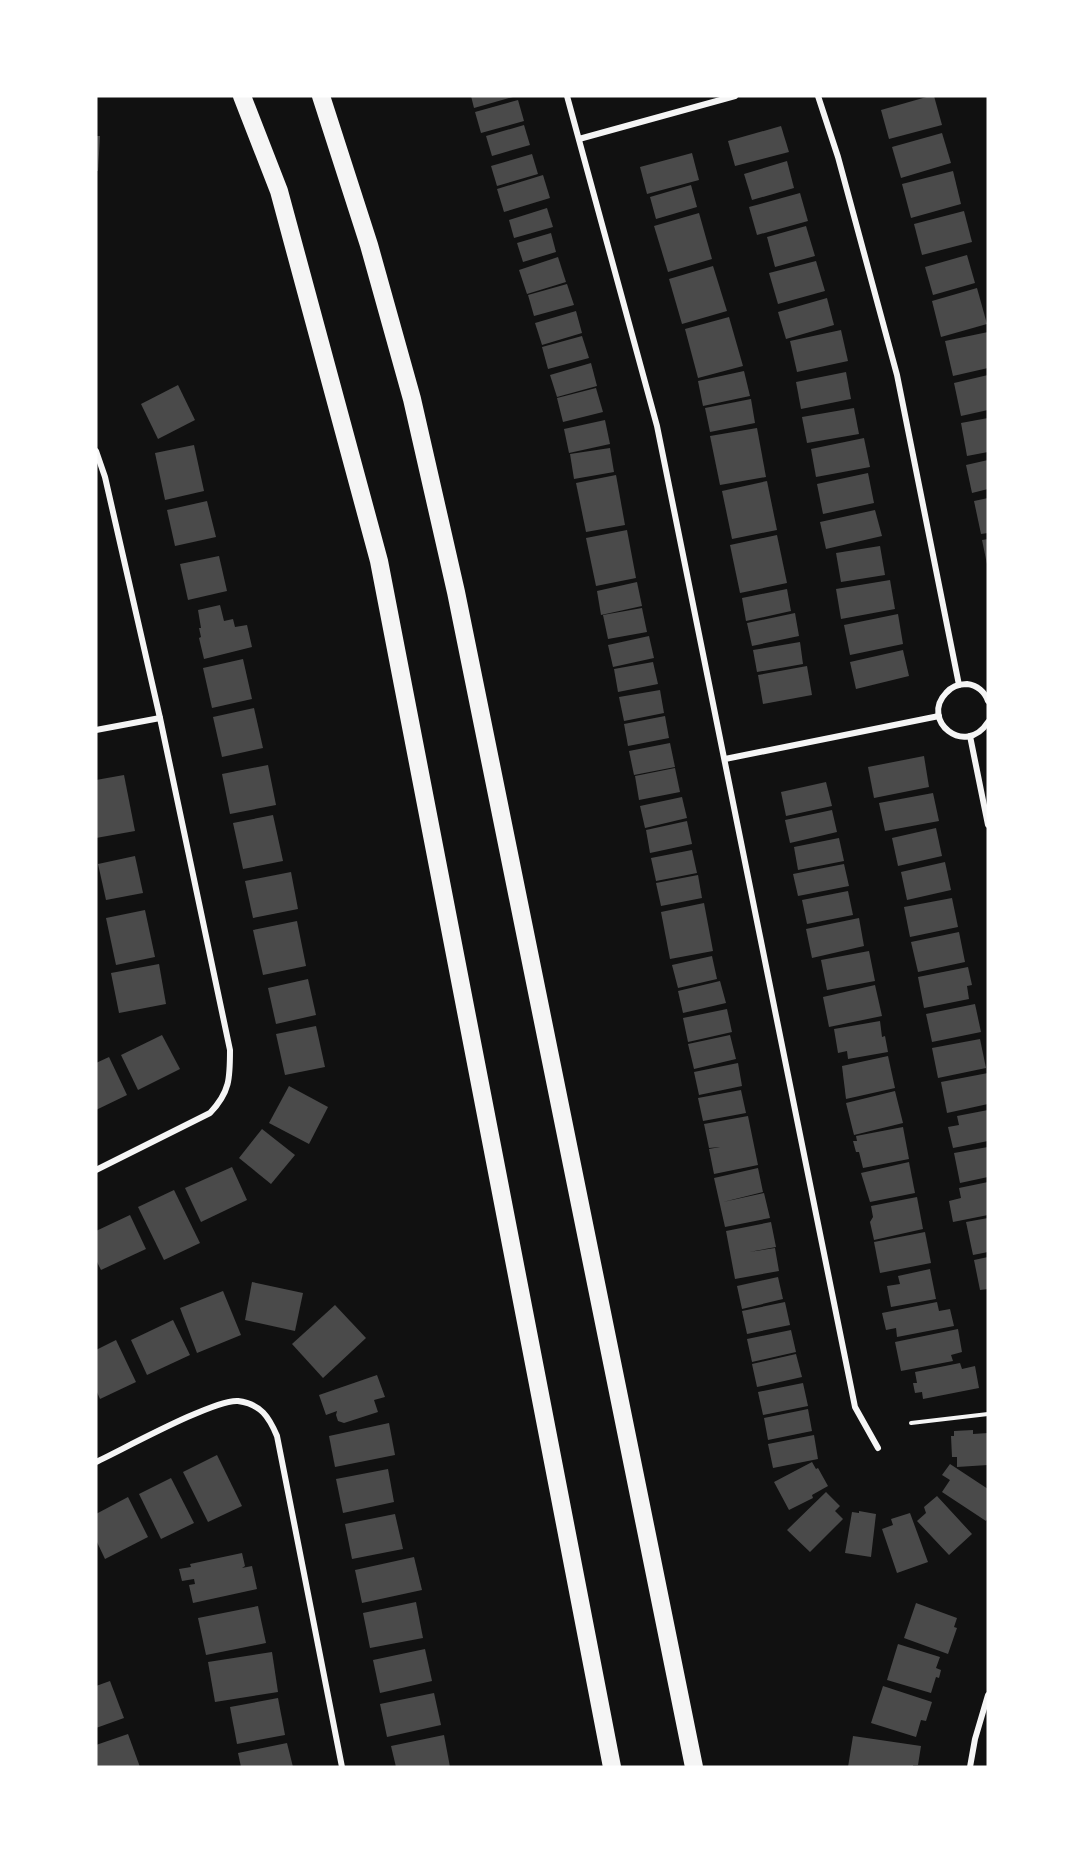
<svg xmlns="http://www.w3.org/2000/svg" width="1084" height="1863" font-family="Helvetica,sans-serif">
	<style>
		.building { fill: #4a4a4a }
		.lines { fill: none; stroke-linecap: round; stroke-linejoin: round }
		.path { stroke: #f5f5f5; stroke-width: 4 }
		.minor { stroke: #f5f5f5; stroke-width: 6 }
		.motorway { stroke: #f5f5f5; stroke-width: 18 }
	</style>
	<rect width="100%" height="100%" fill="#111"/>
	<g class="building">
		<polygon points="471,96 513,96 513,97 474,108"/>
		<polygon points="930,96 934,96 942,125 889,139 881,110"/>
		<polygon points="518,100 524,121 481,133 475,112"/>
		<polygon points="524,125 530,145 492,156 486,136"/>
		<polygon points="781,126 789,152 735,166 728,141"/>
		<polygon points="942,133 951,163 901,178 892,147"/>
		<polygon points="96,136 100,136 98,171 96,171"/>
		<polygon points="692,153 699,180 647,194 640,167"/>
		<polygon points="532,154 538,174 497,186 491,166"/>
		<polygon points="787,161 794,188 752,200 744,174"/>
		<polygon points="953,171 961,204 911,218 902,184"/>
		<polygon points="543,175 550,198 504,212 497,189"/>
		<polygon points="691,185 697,207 656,219 650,197"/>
		<polygon points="800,193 808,221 757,235 749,207"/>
		<polygon points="547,208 553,227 514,238 509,220"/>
		<polygon points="964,211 972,242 922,255 914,224"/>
		<polygon points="699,213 712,259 668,272 654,226"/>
		<polygon points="806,226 815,256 775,267 767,237"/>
		<polygon points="551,233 556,252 523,262 517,243"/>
		<polygon points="967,255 975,283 933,295 925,267"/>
		<polygon points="558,257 566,282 527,294 519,270"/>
		<polygon points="816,261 825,291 778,304 769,273"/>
		<polygon points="713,266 727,311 682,324 669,279"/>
		<polygon points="567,284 574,305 534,316 528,295"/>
		<polygon points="977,288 987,324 941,337 932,301"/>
		<polygon points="827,298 834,325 786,339 778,312"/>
		<polygon points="576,311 582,333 542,345 535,323"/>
		<polygon points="729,317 743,366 698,378 685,329"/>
		<polygon points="841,330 848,361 797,372 790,341"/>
		<polygon points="988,332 988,368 953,376 945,341"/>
		<polygon points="582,336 589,358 548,369 542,347"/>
		<polygon points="591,363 597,386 557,397 550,375"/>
		<polygon points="744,371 750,396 703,406 698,381"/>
		<polygon points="846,372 851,399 801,409 796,382"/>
		<polygon points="988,375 988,410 961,416 954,383"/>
		<polygon points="178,385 195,420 158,439 141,404"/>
		<polygon points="596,388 603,412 563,422 557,398"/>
		<polygon points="751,399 755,423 710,432 705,408"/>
		<polygon points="854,408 859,434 807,443 802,417"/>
		<polygon points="988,418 988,452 967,456 961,423"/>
		<polygon points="605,420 610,444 569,453 564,429"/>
		<polygon points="757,428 766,477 720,485 710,436"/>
		<polygon points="864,438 870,467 816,477 811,449"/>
		<polygon points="194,445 204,491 165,500 155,453"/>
		<polygon points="610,448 614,472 574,479 570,454"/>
		<polygon points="988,460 988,489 972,493 966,465"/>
		<polygon points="868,473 874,503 823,514 817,484"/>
		<polygon points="616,475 625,525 586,532 576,483"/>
		<polygon points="767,481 777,530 732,539 722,491"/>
		<polygon points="988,498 988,533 981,534 974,501"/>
		<polygon points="207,501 216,537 175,546 167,510"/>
		<polygon points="875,510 882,536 826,549 820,522"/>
		<polygon points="627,530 636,578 596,586 586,538"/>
		<polygon points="777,535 787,583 740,593 730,545"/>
		<polygon points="988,539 988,564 987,564 982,540"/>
		<polygon points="880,546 885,575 841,582 836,553"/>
		<polygon points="219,556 227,591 188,600 180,564"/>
		<polygon points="890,580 895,609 841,619 836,589"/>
		<polygon points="637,582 642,606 601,615 597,591"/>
		<polygon points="787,589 791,611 746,621 742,598"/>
		<polygon points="220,605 224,621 233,619 235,627 247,625 252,647 204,659 199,638 201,637 199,628 201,628 198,610"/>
		<polygon points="642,608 647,632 608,639 603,615"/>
		<polygon points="795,613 799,636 752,646 747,623"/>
		<polygon points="898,614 903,644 850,655 844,625"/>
		<polygon points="649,636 654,658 613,667 608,645"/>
		<polygon points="800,642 803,664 757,672 753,650"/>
		<polygon points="903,650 909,676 856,689 850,662"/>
		<polygon points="243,659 252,699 212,708 203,668"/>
		<polygon points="653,662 658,684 618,692 614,669"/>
		<polygon points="807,666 812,695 763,704 758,675"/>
		<polygon points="660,690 664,713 624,721 619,697"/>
		<polygon points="254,708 263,748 222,757 213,717"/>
		<polygon points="665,716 669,738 628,746 624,724"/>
		<polygon points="670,743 675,767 634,775 629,751"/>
		<polygon points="924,756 929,787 874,798 868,767"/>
		<polygon points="268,765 276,805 230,814 222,774"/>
		<polygon points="675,768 680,792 639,800 635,776"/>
		<polygon points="124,775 135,831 96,838 96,780"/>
		<polygon points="826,782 832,806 786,816 781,792"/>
		<polygon points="933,793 939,821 885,831 879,803"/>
		<polygon points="682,797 687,818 645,828 640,806"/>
		<polygon points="832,810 837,832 790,843 785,820"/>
		<polygon points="273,815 283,861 243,869 233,823"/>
		<polygon points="687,821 692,844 650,853 646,830"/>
		<polygon points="936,828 942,856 898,866 892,838"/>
		<polygon points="839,838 844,861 798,870 794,847"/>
		<polygon points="692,850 697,873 656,881 651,858"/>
		<polygon points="135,856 143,893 106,900 98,864"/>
		<polygon points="945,862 951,890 907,900 901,872"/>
		<polygon points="844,864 849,886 798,896 793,874"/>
		<polygon points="291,872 298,909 253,918 245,881"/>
		<polygon points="698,875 702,898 661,906 656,883"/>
		<polygon points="848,891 853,915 807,924 802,900"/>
		<polygon points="952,898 958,927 910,937 904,907"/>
		<polygon points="704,903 713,951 670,959 661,912"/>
		<polygon points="145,910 155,957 116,965 106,918"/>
		<polygon points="859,918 864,946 812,958 806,929"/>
		<polygon points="297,921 306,966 263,975 253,930"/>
		<polygon points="959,932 965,962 918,972 911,942"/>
		<polygon points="869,951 875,981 827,990 821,960"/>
		<polygon points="712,956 717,979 678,988 672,965"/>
		<polygon points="159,964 166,1004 119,1013 111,973"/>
		<polygon points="968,967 972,985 967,986 969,999 924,1008 918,977"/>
		<polygon points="308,979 316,1015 276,1024 268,988"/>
		<polygon points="720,981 726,1003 683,1013 678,991"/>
		<polygon points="875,985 882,1016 829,1027 823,997"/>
		<polygon points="975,1004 981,1032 932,1042 926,1014"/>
		<polygon points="727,1009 732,1032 688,1042 683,1018"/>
		<polygon points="880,1021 882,1037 885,1036 888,1052 848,1059 847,1051 838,1053 834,1029"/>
		<polygon points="316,1026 325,1067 285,1075 276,1034"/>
		<polygon points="162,1035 180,1069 138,1090 121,1055"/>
		<polygon points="730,1035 736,1059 694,1069 688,1044"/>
		<polygon points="980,1039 986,1068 938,1078 932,1048"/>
		<polygon points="888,1056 895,1088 846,1099 842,1066"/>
		<polygon points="109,1057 127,1095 96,1110 96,1063"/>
		<polygon points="738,1063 742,1086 699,1095 694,1072"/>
		<polygon points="988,1073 988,1104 947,1113 941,1082"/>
		<polygon points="289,1086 328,1107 309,1144 269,1123"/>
		<polygon points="741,1090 746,1113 703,1121 698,1098"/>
		<polygon points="895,1091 903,1123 854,1135 846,1103"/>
		<polygon points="988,1110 988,1141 953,1148 948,1127 959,1125 957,1116"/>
		<polygon points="748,1116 758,1165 714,1174 709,1149 720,1147 709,1148 704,1124"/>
		<polygon points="903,1127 909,1159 863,1168 859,1152 856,1152 853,1141 857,1141 856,1136"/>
		<polygon points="262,1129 295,1155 271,1184 239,1158"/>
		<polygon points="988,1147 988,1177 960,1183 954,1153"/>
		<polygon points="909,1162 915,1193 870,1202 861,1173"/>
		<polygon points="232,1167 247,1200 201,1222 185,1188"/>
		<polygon points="758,1168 763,1192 723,1202 764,1193 770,1218 725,1227 714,1178"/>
		<polygon points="988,1182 988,1215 953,1222 949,1201 961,1198 959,1188"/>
		<polygon points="174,1190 200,1243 164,1260 138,1207"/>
		<polygon points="917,1197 923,1229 874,1240 870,1222 873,1217 871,1206"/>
		<polygon points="130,1215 146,1249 101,1270 96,1260 96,1231"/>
		<polygon points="988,1218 988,1252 973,1255 966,1222"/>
		<polygon points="771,1222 776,1247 749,1252 775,1248 779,1271 735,1279 726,1231"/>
		<polygon points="925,1232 931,1263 880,1273 874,1242"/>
		<polygon points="988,1257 988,1289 980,1290 974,1260"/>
		<polygon points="930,1269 936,1299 891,1307 887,1286 900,1284 898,1276"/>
		<polygon points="778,1277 783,1299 742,1309 737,1286"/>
		<polygon points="252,1282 303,1293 295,1331 245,1320"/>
		<polygon points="223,1291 241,1335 197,1353 180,1308"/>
		<polygon points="785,1302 790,1325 747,1334 742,1311"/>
		<polygon points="937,1302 939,1311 950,1309 954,1326 897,1337 896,1328 886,1330 882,1313"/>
		<polygon points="335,1305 366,1338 323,1378 292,1344"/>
		<polygon points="173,1320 190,1355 147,1375 131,1340"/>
		<polygon points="958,1329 962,1352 951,1355 953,1361 901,1371 895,1342"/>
		<polygon points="791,1330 796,1352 752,1362 747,1339"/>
		<polygon points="116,1340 136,1382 100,1399 96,1390 96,1350"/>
		<polygon points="796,1354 802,1377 757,1387 752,1364"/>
		<polygon points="960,1363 962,1369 975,1366 979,1388 923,1399 922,1392 915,1393 913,1383 917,1383 915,1372"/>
		<polygon points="377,1375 385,1397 374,1400 378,1412 344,1423 338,1421 336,1415 337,1411 326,1415 319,1395"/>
		<polygon points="803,1383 808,1406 763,1415 758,1392"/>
		<polygon points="808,1409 812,1431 768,1440 764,1418"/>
		<polygon points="389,1423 395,1455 335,1467 329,1436"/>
		<polygon points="973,1430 973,1434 988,1433 988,1465 957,1467 957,1457 952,1457 951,1436 954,1436 954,1431"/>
		<polygon points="814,1435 818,1459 773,1468 768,1444"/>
		<polygon points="217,1455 242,1506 208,1522 183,1472"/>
		<polygon points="812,1462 816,1469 818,1468 828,1486 812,1495 813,1498 789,1510 774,1482"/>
		<polygon points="950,1464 988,1489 988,1518 986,1521 942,1492 950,1480 942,1475"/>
		<polygon points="388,1469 394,1502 343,1513 336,1479"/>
		<polygon points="171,1478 194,1523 161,1539 139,1494"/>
		<polygon points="826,1492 840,1506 835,1511 843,1519 810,1552 787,1530"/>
		<polygon points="937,1496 972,1534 949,1555 917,1521 926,1513 924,1507"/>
		<polygon points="128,1497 148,1537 105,1559 96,1540 96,1514"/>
		<polygon points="859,1511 876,1514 871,1557 845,1553 852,1512 859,1513"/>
		<polygon points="910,1513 928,1562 897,1573 882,1529 893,1525 891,1519"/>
		<polygon points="395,1514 403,1549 352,1559 345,1524"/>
		<polygon points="242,1553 245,1566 242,1568 252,1566 257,1589 193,1603 189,1585 195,1584 194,1579 182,1581 179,1569 191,1567 190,1564"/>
		<polygon points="414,1557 422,1590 362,1603 355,1570"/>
		<polygon points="416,1602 423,1638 370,1648 363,1613"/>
		<polygon points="916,1603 957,1618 954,1627 957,1628 948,1654 904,1638"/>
		<polygon points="258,1606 266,1643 206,1655 198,1618"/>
		<polygon points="898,1644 940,1657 936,1668 941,1670 939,1678 936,1677 931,1693 887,1680"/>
		<polygon points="425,1649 432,1681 380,1693 373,1660"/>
		<polygon points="272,1652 278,1692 215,1702 208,1662"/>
		<polygon points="110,1681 124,1718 96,1728 96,1686"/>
		<polygon points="883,1686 932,1702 926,1721 921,1720 916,1737 871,1723"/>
		<polygon points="434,1693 441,1725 387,1737 380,1704"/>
		<polygon points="278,1698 285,1735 237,1744 230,1707"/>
		<polygon points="128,1734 140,1767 96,1767 96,1745"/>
		<polygon points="444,1735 450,1767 396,1767 391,1746"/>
		<polygon points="853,1736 921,1746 918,1765 913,1765 913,1767 848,1767"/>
		<polygon points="287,1743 293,1767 241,1767 238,1753"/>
	</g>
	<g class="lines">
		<polyline class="path" points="911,1423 988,1414"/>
		<g class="minor">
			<polyline points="567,96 657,426 855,1407 878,1448"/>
			<polyline points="818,96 838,157 897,375 959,685"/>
			<polyline points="579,139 735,96"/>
			<path d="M96 451 105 477 160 718 230 1050C230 1078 230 1092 210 1113L96 1170"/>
			<path d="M988 701C985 692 977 685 967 684 959 684 951 687 946 693 920 720 965 758 988 722"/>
			<polyline points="96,730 160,718"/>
			<polyline points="970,736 988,825"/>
			<polyline points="725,759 939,716"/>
			<path d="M96 1462C122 1450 214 1399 238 1401 261 1404 269 1417 277 1436L342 1767"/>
			<polyline points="970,1767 975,1739 988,1695"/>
		</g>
		<g class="motorway">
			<polyline points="242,96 279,191 379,561 612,1767"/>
			<polyline points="321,96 369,245 412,399 456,592 694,1767"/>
		</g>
	</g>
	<rect width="1084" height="1863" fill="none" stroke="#ffffff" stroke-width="195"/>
</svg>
